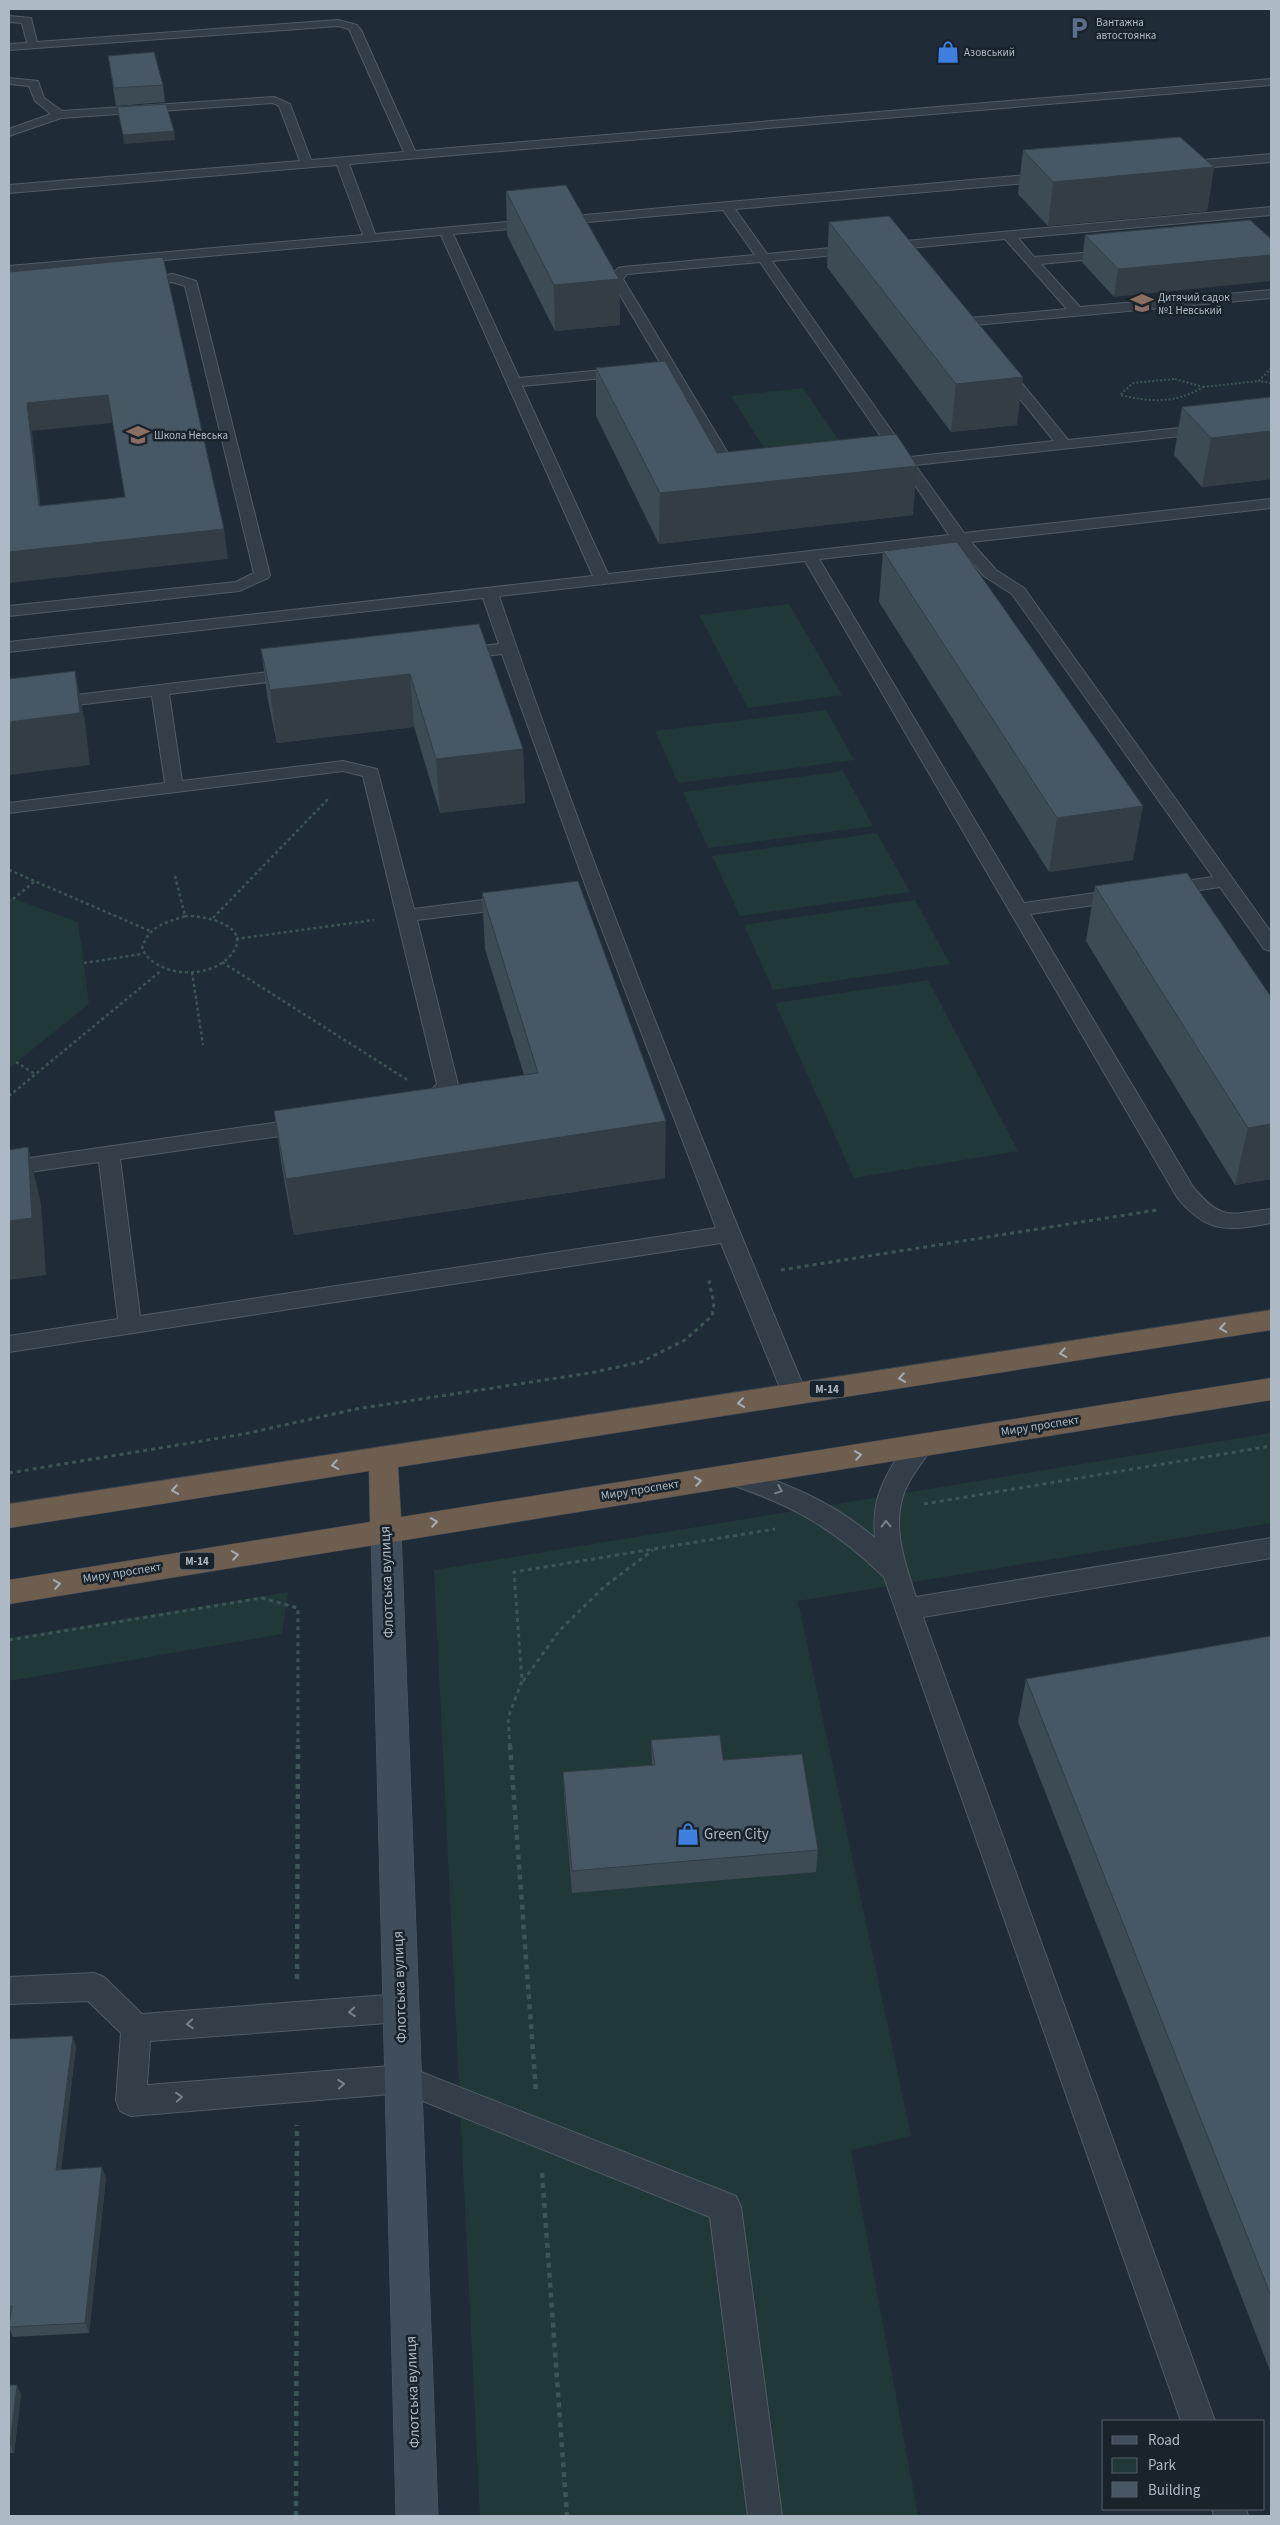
<svg xmlns="http://www.w3.org/2000/svg" width="1280" height="2525" font-family="'Source Sans 3',sans-serif">
	<style>
		.green { fill: #213838 }
		.lines { fill: none; stroke-linecap: round; stroke-linejoin: round }
		.lane-casing { stroke: #505c66; stroke-width: 2 }
		.secondary-casing { stroke: #505c66; stroke-width: 1 }
		.highway-casing { stroke: #3d4952; stroke-width: 1 }
		.path-far3 { stroke: #3e5555; stroke-width: 2; stroke-dasharray: 2 2; stroke-linecap: butt }
		.path-far2 { stroke: #3e5555; stroke-width: 2.5; stroke-dasharray: 3 3; stroke-linecap: butt }
		.path-far1 { stroke: #3e5555; stroke-width: 3; stroke-dasharray: 4 4; stroke-linecap: butt }
		.path { stroke: #3e5555; stroke-width: 4.5; stroke-dasharray: 5 5; stroke-linecap: butt }
		.lane { fill: #333e48; fill-rule: evenodd }
		.secondary { fill: #404e5b; fill-rule: evenodd }
		.highway { fill: #6e5e4f; fill-rule: evenodd }
		.wall { fill: #3d4b55 }
		.shaded-wall { fill: #323d45 }
		.building { fill: #475763; stroke: #323d45; fill-rule: evenodd }
		.oneway { stroke: #a4abb3 }
		.oneway2 { stroke: #76828d }
		.labels { text-anchor: middle; dominant-baseline: central; stroke-width: 5; stroke-linejoin: round; paint-order: stroke }
		.far-poi-label { font-size: 11px; fill: #adb9c5; stroke: #18232c; text-anchor: start }
		.shield { fill: #18232c; stroke: #808c97; stroke-width: 1 }
		.shield-label { font-size: 11px; font-weight: bold; fill: #adb9c5 }
		.street-label { font-size: 12px; fill: #adb9c5; stroke: #18232c }
		.near-street-label { font-size: 15px; fill: #adb9c5; stroke: #18232c }
		.near-poi-label { font-size: 15px; fill: #adb9c5; stroke: #18232c; text-anchor: start }
	</style>
	<rect width="100%" height="100%" fill="#1f2c37"/>
	<g class="green">
		<polygon points="803,388 846,451 771,459 731,396"/>
		<polygon points="789,604 842,695 748,708 699,615"/>
		<polygon points="826,710 854,760 678,783 655,731"/>
		<polygon points="843,771 873,826 708,848 683,792"/>
		<polygon points="877,833 910,892 740,916 712,856"/>
		<polygon points="9,897 78,922 89,1004 9,1068"/>
		<polygon points="915,900 950,964 773,990 744,925"/>
		<polygon points="928,980 1018,1151 854,1178 775,1003"/>
		<polygon points="1271,1433 1271,1523 798,1601 911,2136 851,2150 918,2516 480,2516 434,1570"/>
		<polygon points="288,1592 282,1634 9,1681 9,1638"/>
	</g>
	<g class="lines">
		<defs>
			<g id="lane">
				<path d="M9 16 31 18 37 42 338 20 357 25 361 30 415 151 1271 79V85L349 164 375 234 1049 173 1055 177 1049 181 735 209 767 254 1271 207V215L1018 238 1034 257 1118 250 1120 253 1118 256 1114 257 1041 264 1080 307 1271 290V298L964 326 957 322 959 319 1067 309 1005 239 772 261 910 457 1054 441 995 368 1002 364 1007 365 1068 440 1208 425 1215 429 1208 433 915 465 964 533 1271 499V508L971 542 996 570 1024 588 1271 932V951L1264 949 1220 887 1165 895 1158 893 1156 889 1158 885 1213 877 1012 594 984 576 956 544 819 559 1024 903 1124 889 1131 891 1133 895 1131 899 1124 901 1030 914 1193 1187C1222 1222 1230 1214 1271 1209V1223C1228 1231 1207 1234 1177 1197L805 561 499 596C590 866 698 1132 807 1395L803 1401 795 1404 787 1401 783 1395 721 1243 9 1352V1336L118 1319 99 1162 9 1175V1161L307 1118 314 1120 318 1125 314 1130 307 1132 120 1159 140 1316 716 1228 587 890 502 654 458 659 450 654 458 649 499 644 483 598 9 652V642L593 576 441 235 9 274V266L363 235 337 165 9 193V185L300 161 279 106 273 103 61 118 9 136V129L51 114 35 101 29 86 9 84V78L38 81 44 98 62 111 274 97 290 104 311 160 404 152 349 29 338 26 9 50V44L27 43 22 23 9 22ZM723 210 755 255 623 267 618 268 610 278 727 476 738 479 745 475 738 470 623 279 627 274 760 262 896 458 879 461 877 464 879 467 902 466 949 535 608 574 522 386 625 376 632 372 625 368 519 378 453 234Z"/>
				<polygon points="1271,154 1271,162 1180,170 1174,166 1180,162"/>
				<polygon points="173,274 196,281 197,284 270,575 268,578 239,591 9,616 9,606 236,582 254,573 185,286 172,282 138,286 132,282 138,278"/>
				<path d="M294 669 300 670 302 674 300 678 169 694 182 781 343 761 377 769 414 909 513 896 520 898 522 902 520 906 513 908 417 920 458 1085C450 1098 434 1116 418 1112L415 1107 437 1084 363 776 343 771 9 813V803L165 783 152 696 9 713V703Z"/>
				<path d="M921 1436 930 1439 933 1445C926 1459 915 1470 908 1484 889 1520 904 1561 916 1597L1271 1538V1558L923 1617 1215 2421H1181L884 1577C832 1527 791 1504 723 1482L720 1475 723 1468 732 1466C785 1482 833 1502 875 1538 874 1527 874 1517 876 1506 879 1486 901 1442 921 1436Z"/>
				<polygon points="94,1973 104,1977 142,2014 400,1994 411,1998 415,2008 411,2018 400,2022 150,2041 147,2085 403,2065 736,2196 741,2207 782,2516 748,2516 710,2217 403,2093 131,2116 120,2111 116,2101 121,2033 88,2001 9,2004 9,1977"/>
				<polygon points="1212,2509 1246,2509 1248,2516 1214,2516"/>
			</g>
			<polygon id="secondary" points="386,1518 397,1522 401,1530 438,2516 396,2516 371,1530 375,1522"/>
			<polygon id="highway" points="1271,1310 1271,1330 398,1467 401,1517 1271,1378 1271,1400 9,1604 9,1580 370,1522 369,1471 9,1528 9,1504"/>
		</defs>
		<use href="#lane" class="lane-casing"/>
		<use href="#secondary" class="secondary-casing"/>
		<use href="#highway" class="highway-casing"/>
		<g class="path-far3">
			<polyline points="1271,368 1259,381 1271,383"/>
			<path d="M1175 379 1203 387C1176 404 1150 402 1120 395L1133 383Z"/>
			<polyline points="1203,387 1259,381"/>
		</g>
		<g class="path-far2">
			<polyline points="9,870 150,931"/>
			<polyline points="175,876 185,916"/>
			<polyline points="13,899 34,882"/>
			<path d="M185 916C206 915 257 927 229 957 207 980 157 977 142 949 148 926 165 923 185 916Z"/>
			<polyline points="213,918 330,797"/>
			<polyline points="236,939 374,920"/>
			<polyline points="222,962 409,1081"/>
			<polyline points="84,963 142,954"/>
			<polyline points="192,972 203,1045"/>
			<polyline points="16,1062 35,1074"/>
			<polyline points="9,1096 162,970"/>
		</g>
		<g class="path-far1">
			<polyline points="781,1270 1157,1210"/>
			<polyline points="9,1473 244,1434 356,1409 590,1373 641,1362 685,1340 712,1316 714,1303 709,1282 713,1281"/>
			<polyline points="924,1504 1271,1446"/>
			<polyline points="9,1640 262,1598 298,1608 298,1747"/>
			<polyline points="523,1681 560,1630 605,1586 653,1550"/>
			<polyline points="510,1747 508,1718 522,1681 514,1572 775,1529"/>
		</g>
		<g class="path">
			<polyline points="510,1745 536,2092"/>
			<polyline points="297,1979 298,1745"/>
			<polyline points="542,2173 567,2516"/>
			<polyline points="296,2516 297,2125"/>
		</g>
		<use href="#lane" class="lane"/>
		<use href="#secondary" class="secondary"/>
		<use href="#highway" class="highway"/>
	</g>
	<g class="wall">
		<polygon points="108,56 163,85 165,102 116,106"/>
		<polygon points="1023,150 1214,167 1207,211 1048,226 1018,194"/>
		<polygon points="506,191 619,279 620,325 555,331 507,235"/>
		<polygon points="1250,220 1114,297 1082,262 1085,235"/>
		<polygon points="829,222 1017,425 951,432 827,267"/>
		<polygon points="596,368 717,453 913,515 659,544 596,416"/>
		<polygon points="1271,397 1271,479 1202,487 1174,455 1182,407"/>
		<polygon points="883,551 1133,860 1049,872 879,602"/>
		<polygon points="479,624 523,749 525,803 440,813 414,727 277,743 268,701 261,649"/>
		<polygon points="1187,873 1271,1179 1235,1185 1086,941 1095,886"/>
		<polygon points="482,893 665,1178 294,1235 282,1168 274,1111 524,1075 485,949"/>
		<polygon points="1271,1636 1271,2373 1018,1722 1026,1679"/>
		<polygon points="651,1740 723,1760 818,1850 816,1872 572,1893 564,1795 563,1772 652,1765"/>
		<polygon points="9,2039 76,2047 61,2169 106,2178 89,2333 13,2337 9,2327 10,2316 9,2317"/>
		<polygon points="9,2385 21,2394 14,2453 9,2453"/>
	</g>
	<g class="shaded-wall">
		<polygon points="174,131 175,140 124,144 123,135"/>
		<polygon points="1214,167 1207,211 1048,226 1053,182"/>
		<polygon points="1271,255 1271,281 1114,297 1118,269"/>
		<polygon points="619,279 620,325 555,331 554,285"/>
		<polygon points="1023,377 1017,425 951,432 956,384"/>
		<polygon points="108,395 112,423 32,431 44,536 39,506 27,403"/>
		<polygon points="1271,431 1271,479 1202,487 1211,438"/>
		<polygon points="917,466 913,515 659,544 660,493"/>
		<polygon points="224,529 228,559 9,583 9,552"/>
		<polygon points="75,671 85,722 90,765 9,775 9,722"/>
		<polygon points="410,674 414,727 277,743 270,690"/>
		<polygon points="523,749 525,803 440,813 436,759"/>
		<polygon points="1143,806 1133,860 1049,872 1057,818"/>
		<polygon points="666,1121 665,1178 294,1235 286,1179"/>
		<polygon points="1271,1124 1271,1179 1235,1185 1248,1128"/>
		<polygon points="28,1147 41,1204 46,1275 9,1280 9,1221"/>
		<polygon points="73,2036 76,2047 60,2180 56,2170"/>
		<polygon points="102,2167 106,2178 89,2333 85,2323"/>
		<polygon points="17,2385 21,2394 14,2453 10,2443"/>
	</g>
	<g class="building">
		<polygon points="154,52 163,85 114,88 108,56"/>
		<polygon points="166,104 174,131 123,135 117,107"/>
		<polygon points="1180,137 1214,167 1053,182 1023,150"/>
		<polygon points="566,185 619,279 554,285 506,191"/>
		<polygon points="889,216 1023,377 956,384 829,222"/>
		<polygon points="1250,220 1271,239 1271,255 1118,269 1085,235"/>
		<path d="M163 257 224 529 9 552V272ZM108 395 125 497 39 506 27 403Z"/>
		<polygon points="665,361 717,453 896,434 917,466 660,493 596,368"/>
		<polygon points="1271,397 1271,431 1211,438 1182,407"/>
		<polygon points="957,542 1143,806 1057,818 883,551"/>
		<polygon points="479,624 523,749 436,759 410,674 270,690 261,649"/>
		<polygon points="75,671 80,713 9,722 9,679"/>
		<polygon points="1187,873 1271,997 1271,1124 1248,1128 1095,886"/>
		<polygon points="578,881 666,1121 286,1179 274,1111 538,1073 482,893"/>
		<polygon points="28,1147 32,1218 9,1221 9,1150"/>
		<polygon points="1271,1636 1271,2296 1026,1679"/>
		<polygon points="720,1735 723,1760 802,1754 818,1850 572,1871 563,1772 655,1765 651,1740"/>
		<polygon points="73,2036 56,2170 102,2167 85,2323 9,2327 12,2306 9,2306 9,2039"/>
		<polygon points="9,2385 17,2385 10,2443 9,2444"/>
	</g>
	<defs><path id="oneway-chevron" d="M-2-3.5L2.5 0L-2 3.5" fill="none" stroke-width="1.6" stroke-linecap="round" stroke-linejoin="round" transform="scale(1.25)"/></defs>
	<g class="oneway">
		<use href="#oneway-chevron" transform="translate(1223 1328) rotate(171)"/>
		<use href="#oneway-chevron" transform="translate(1063 1353) rotate(171)"/>
		<use href="#oneway-chevron" transform="translate(902 1378) rotate(171)"/>
		<use href="#oneway-chevron" transform="translate(741 1403) rotate(171)"/>
		<use href="#oneway-chevron" transform="translate(858 1455) rotate(-9)"/>
		<use href="#oneway-chevron" transform="translate(335 1465) rotate(171)"/>
		<use href="#oneway-chevron" transform="translate(698 1481) rotate(-9)"/>
		<use href="#oneway-chevron" transform="translate(175 1490) rotate(171)"/>
		<use href="#oneway-chevron" transform="translate(434 1522) rotate(-9)"/>
		<use href="#oneway-chevron" transform="translate(235 1555) rotate(-9)"/>
		<use href="#oneway-chevron" transform="translate(57 1584) rotate(-9)"/>
	</g>
	<g class="oneway2">
		<use href="#oneway-chevron" transform="translate(779 1490) rotate(21)"/>
		<use href="#oneway-chevron" transform="translate(886 1524) rotate(-92)"/>
		<use href="#oneway-chevron" transform="translate(352 2012) rotate(176)"/>
		<use href="#oneway-chevron" transform="translate(190 2024) rotate(176)"/>
		<use href="#oneway-chevron" transform="translate(341 2084) rotate(-5)"/>
		<use href="#oneway-chevron" transform="translate(179 2097) rotate(-5)"/>
	</g>
	<defs>
		<symbol id="parking-bare" viewBox="-9 -9 18 18"><path d="M-3.5-5.5H1a3.5 3.5 0 0 1 0 7H-1V5.5H-3.5ZM-1-3.4V-.6H.8a1.4 1.4 0 0 0 0-2.8Z" fill="#5c6f8a" stroke="#18232c" stroke-width="2.5" paint-order="stroke"/></symbol>
		<symbol id="shop-bare" viewBox="-9 -9 18 18"><path d="M-5-2.5h2.3a2.7 3.5 0 0 1 5.4 0H5L5.5 6h-11ZM-1.5-2.5h3a1.5 2.3 0 0 0-3 0Z" fill="#3f7fe0" stroke="#18232c" stroke-width="2.5" paint-order="stroke"/></symbol>
		<symbol id="school-bare" viewBox="-9 -9 18 18"><path d="M0-5L7-2L0 1L-7-2ZM-4 1L0 2.5L4 1V4Q0 6-4 4Z" fill="#8d6e63" stroke="#18232c" stroke-width="2.5" paint-order="stroke"/></symbol>
	</defs>
	<g fill-rule="evenodd">
		<use href="#parking-bare" x="1063" y="12" width="32" height="32"/>
		<use href="#shop-bare" x="932" y="36" width="32" height="32"/>
		<use href="#school-bare" x="1126" y="287" width="32" height="32"/>
		<use href="#school-bare" x="122" y="419" width="32" height="32"/>
		<use href="#shop-bare" x="672" y="1818" width="32" height="32"/>
	</g>
	<g class="labels">
		<g class="far-poi-label">
			<text x="1096" y="22">Вантажна<tspan x="1096" dy="13">автостоянка</tspan></text>
			<text x="964" y="52">Азовський</text>
			<text x="1158" y="297">Дитячий садок<tspan x="1158" dy="13">№1 Невський</tspan></text>
			<text x="154" y="435">Школа Невська</text>
		</g>
		<g class="shield">
			<rect x="809.5" y="1380.5" width="35" height="17" rx="4"/>
			<rect x="179.5" y="1552.5" width="35" height="17" rx="4"/>
		</g>
		<g class="shield-label">
			<text x="827" y="1389">М-14</text>
			<text x="197" y="1561">М-14</text>
		</g>
		<g class="street-label">
			<text transform="translate(1040 1426) rotate(-9)">Миру проспект</text>
			<text transform="translate(640 1490) rotate(-9)">Миру проспект</text>
			<text transform="translate(122 1573) rotate(-9)">Миру проспект</text>
		</g>
		<g class="near-street-label">
			<text transform="translate(387 1582) rotate(-92)">Флотська вулиця</text>
			<text transform="translate(400 1987) rotate(-92)">Флотська вулиця</text>
			<text transform="translate(413 2392) rotate(-92)">Флотська вулиця</text>
		</g>
		<g class="near-poi-label">
			<text x="704" y="1834">Green City</text>
		</g>
	</g>
	<rect width="1280" height="2525" fill="none" stroke="#adb9c5" stroke-width="20"/>
	<rect x="1102" y="2420" width="162" height="90" fill="#18232c" stroke="#545f69"/>
	<rect x="1112" y="2436" width="25" height="8" fill="#404e5b" stroke="#545f69"/>
	<text x="1148" y="2445" font-size="15" fill="#adb9c5">Road</text>
	<rect x="1112" y="2458" width="25" height="15" fill="#213838" stroke="#545f69"/>
	<text x="1148" y="2470" font-size="15" fill="#adb9c5">Park</text>
	<rect x="1112" y="2482" width="25" height="15" fill="#475763" stroke="#545f69"/>
	<text x="1148" y="2495" font-size="15" fill="#adb9c5">Building</text>
</svg>
